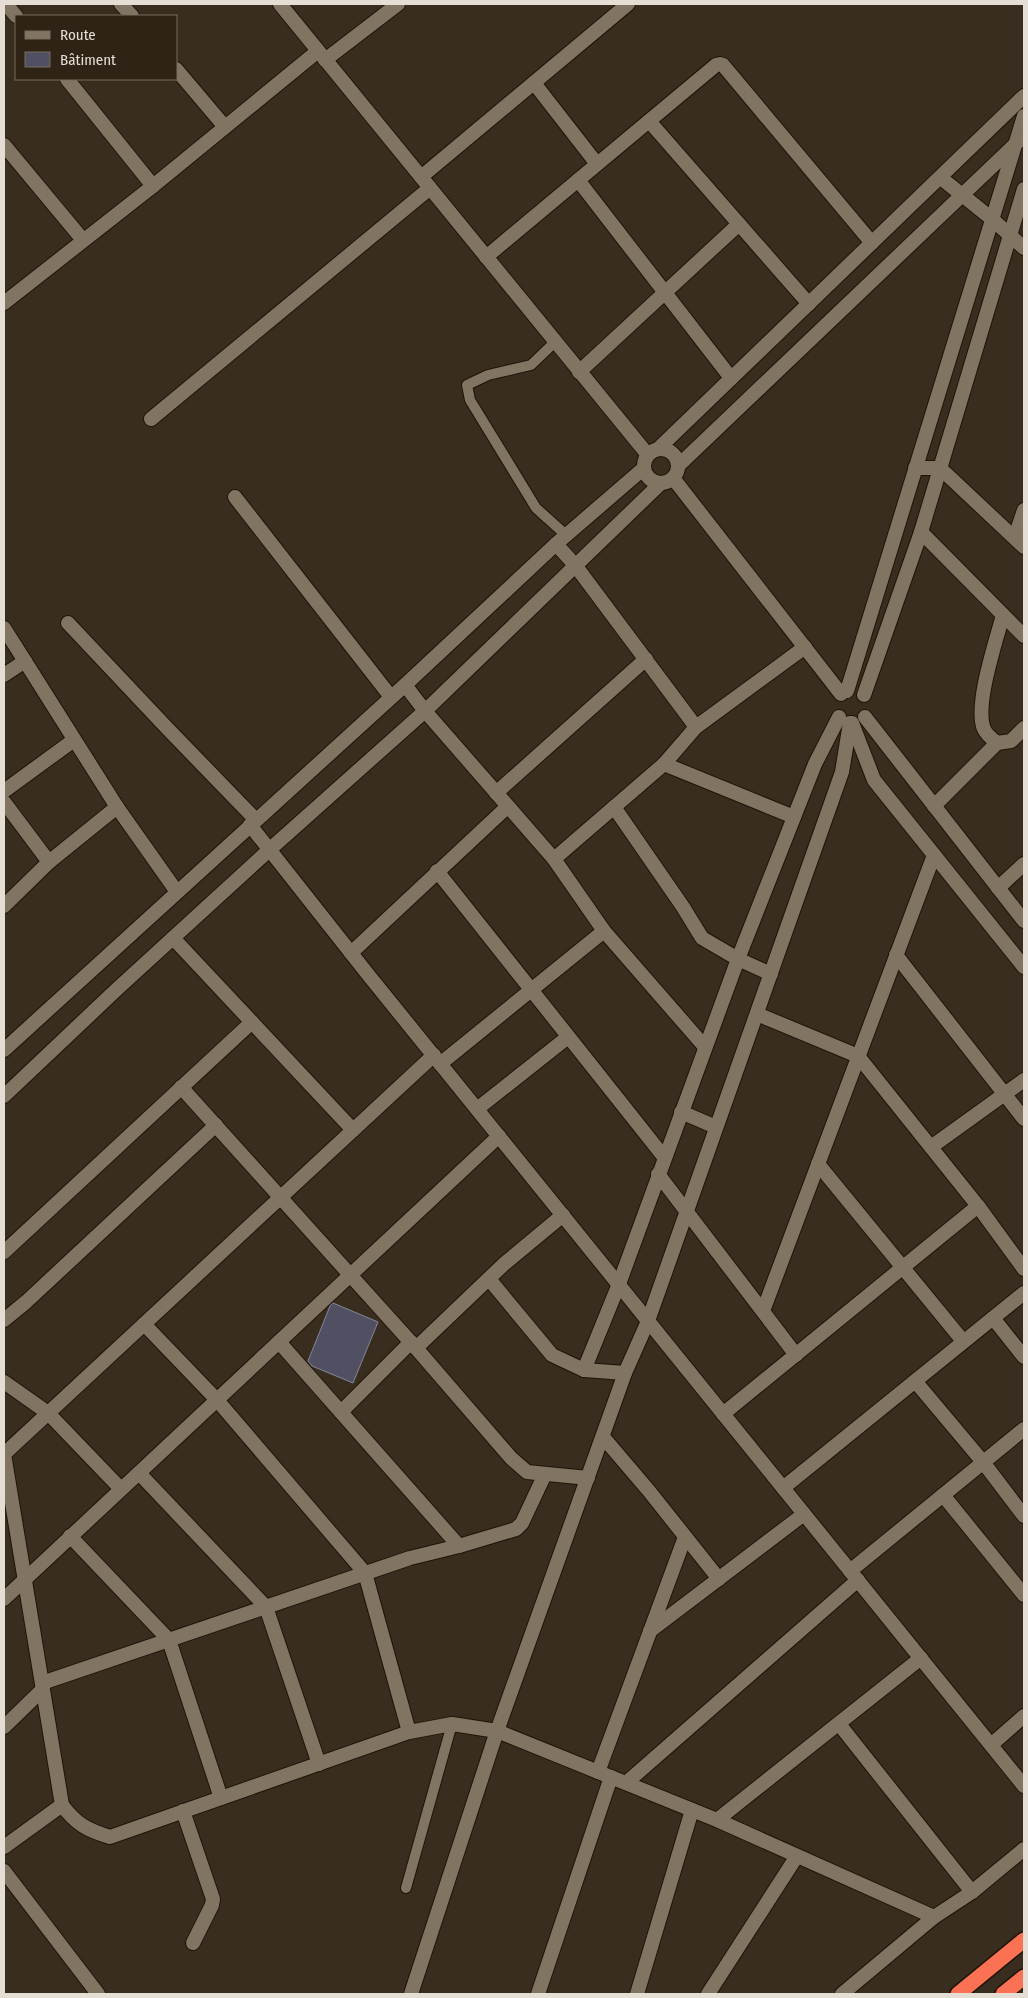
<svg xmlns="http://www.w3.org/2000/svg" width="1028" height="1998" font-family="'Fira Sans Condensed',sans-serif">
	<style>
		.building { fill: #505062; stroke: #85869a }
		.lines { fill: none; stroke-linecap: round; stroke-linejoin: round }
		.service-casing { stroke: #1f1507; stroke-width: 12 }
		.minor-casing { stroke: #1f1507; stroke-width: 16 }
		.tertiary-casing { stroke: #1f1507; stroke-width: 16 }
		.motorway-casing { stroke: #1f1507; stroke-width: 18 }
		.service { stroke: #817463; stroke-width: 10 }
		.minor { stroke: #817463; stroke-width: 14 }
		.tertiary { stroke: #817463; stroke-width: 14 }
		.motorway { stroke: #fb7154; stroke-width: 15 }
	</style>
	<rect width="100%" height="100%" fill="#382d1e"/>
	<polygon class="building" points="333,1303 378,1322 353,1383 312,1366 308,1361 330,1306"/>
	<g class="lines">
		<defs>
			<g id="service">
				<polyline points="555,342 531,365 488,375 467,385 470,400 536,508 566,535"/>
				<polyline points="406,1888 452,1724"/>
			</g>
			<g id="minor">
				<polyline points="6,4 16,16"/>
				<polyline points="121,4 132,16"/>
				<polyline points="325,60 398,4"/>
				<polyline points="176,69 225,127"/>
				<polyline points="67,79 153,186"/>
				<polyline points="534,83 597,164"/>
				<polyline points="649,121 809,304"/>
				<polyline points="4,145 83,240"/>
				<polyline points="421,177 628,4"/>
				<polyline points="941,178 992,219 1024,248"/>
				<polyline points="578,180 731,378"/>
				<polyline points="486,257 716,65 720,64 723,65 872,243"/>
				<polyline points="4,303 153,186 318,51"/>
				<polyline points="579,372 739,224"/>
				<polyline points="151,419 430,188"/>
				<polyline points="915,468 940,468 1024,547"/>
				<polyline points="673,478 841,694"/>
				<polyline points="235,497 391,697"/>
				<polyline points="921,532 1024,636"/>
				<polyline points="1015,537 1024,510"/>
				<polyline points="556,544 575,565 696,727"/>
				<path d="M1003 615C996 641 974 706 984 729 986 734 992 739 997 743L1011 741 1024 728"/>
				<polyline points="68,623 166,727 256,820"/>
				<polyline points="4,628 117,807 177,892"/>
				<polyline points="4,675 25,661"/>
				<polyline points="405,685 425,711 554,859 604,931 705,1047"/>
				<polyline points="847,691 1024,116"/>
				<polyline points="864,695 921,532 1024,189"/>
				<polyline points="865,717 1024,921"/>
				<polyline points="852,723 874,780 1024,967"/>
				<polyline points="664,764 794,817"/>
				<polyline points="4,791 74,740"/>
				<polyline points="496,793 646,659"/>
				<polyline points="4,802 49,862 4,906"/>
				<polyline points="934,806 997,743"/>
				<polyline points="614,807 683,907 702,938 738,959 771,974"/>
				<polyline points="250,825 366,972 1024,1786"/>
				<polyline points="554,859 664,764 696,727 805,647"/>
				<polyline points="49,862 117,807"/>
				<polyline points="437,871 664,1157"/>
				<polyline points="998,888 1024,864"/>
				<polyline points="173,938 353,1130"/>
				<polyline points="351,953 507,807"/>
				<polyline points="896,955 1024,1119"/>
				<polyline points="757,1014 858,1056 978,1206 1024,1269"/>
				<polyline points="440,1064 604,931"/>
				<polyline points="181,1087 416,1348 511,1458 527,1472 588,1478"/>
				<polyline points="477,1109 568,1037"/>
				<polyline points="681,1112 716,1127"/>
				<polyline points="931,1147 1024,1080"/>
				<polyline points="818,1164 963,1341"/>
				<polyline points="658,1174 796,1355"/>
				<polyline points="4,1252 252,1022"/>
				<polyline points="489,1279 552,1355 584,1370 625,1373"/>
				<polyline points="763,1311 934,855"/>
				<polyline points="993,1318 1024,1357"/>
				<polyline points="4,1320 26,1302 216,1125"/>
				<polyline points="144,1324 217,1400 365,1573 409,1732"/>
				<polyline points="279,1342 459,1546"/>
				<polyline points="416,1348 504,1264 563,1215"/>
				<polyline points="584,1370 619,1284 738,959 815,764 839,717"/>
				<polyline points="915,1381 983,1462 1024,1516"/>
				<polyline points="4,1382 48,1413 121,1489"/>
				<polyline points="341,1412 411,1342"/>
				<polyline points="723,1414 978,1206"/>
				<polyline points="603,1437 649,1491 719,1579"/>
				<path d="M4 1454 62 1805C76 1824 87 1830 110 1837L409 1732 452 1724 497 1731 717 1820 934 1917 972 1892 1024 1849"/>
				<polyline points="4,1454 434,1055"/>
				<polyline points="139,1473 266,1607 319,1764"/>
				<polyline points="783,1488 1024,1293"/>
				<polyline points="943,1495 1024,1595"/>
				<polyline points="70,1536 169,1640 221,1798"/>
				<polyline points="850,1571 1024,1429"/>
				<polyline points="4,1599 499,1136"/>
				<polyline points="650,1631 804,1514"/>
				<polyline points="42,1683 410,1558 459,1546 516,1529 522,1523 545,1474"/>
				<polyline points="839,1724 972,1892"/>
				<polyline points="4,1727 43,1689"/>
				<polyline points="991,1745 1024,1716"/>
				<polyline points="598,1772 685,1537"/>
				<polyline points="626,1783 858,1580"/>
				<polyline points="183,1811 213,1899 212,1905 193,1943"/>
				<polyline points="717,1820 921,1658"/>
				<polyline points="4,1847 62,1805"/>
				<polyline points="4,1871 98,1994"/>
				<polyline points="411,1994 497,1731 625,1373 648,1321 842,772 850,723"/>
				<polyline points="538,1994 611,1777"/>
				<polyline points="637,1994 692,1810"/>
				<polyline points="708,1994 797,1856"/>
				<polyline points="842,1994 934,1917"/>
			</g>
			<g id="tertiary">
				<polyline points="280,4 648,455"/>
				<circle cx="661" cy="466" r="17"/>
				<polyline points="658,449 1024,96"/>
				<polyline points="679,465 1024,136"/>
				<polyline points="4,1050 405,685 556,544 644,468"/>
				<polyline points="4,1096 116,990 268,851 425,711 661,483"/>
			</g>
			<g id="motorway">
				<polyline points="958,1994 1024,1940"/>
				<polyline points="1003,1994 1024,1977"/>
			</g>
		</defs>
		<use href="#service" class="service-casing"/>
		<use href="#minor" class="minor-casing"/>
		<use href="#tertiary" class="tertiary-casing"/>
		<use href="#motorway" class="motorway-casing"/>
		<use href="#service" class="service"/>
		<use href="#minor" class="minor"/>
		<use href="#tertiary" class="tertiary"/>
		<use href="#motorway" class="motorway"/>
	</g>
	<rect width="1028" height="1998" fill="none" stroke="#e5ded5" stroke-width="10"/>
	<rect x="15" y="15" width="162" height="65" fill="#2e2314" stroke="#776e61"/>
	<rect x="25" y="31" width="25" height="8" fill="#817463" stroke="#776e61"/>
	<text x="60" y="40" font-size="15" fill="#e5ded5">Route</text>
	<rect x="25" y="52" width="25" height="15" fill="#505062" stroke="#776e61"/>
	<text x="60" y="65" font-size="15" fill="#e5ded5">Bâtiment</text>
</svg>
